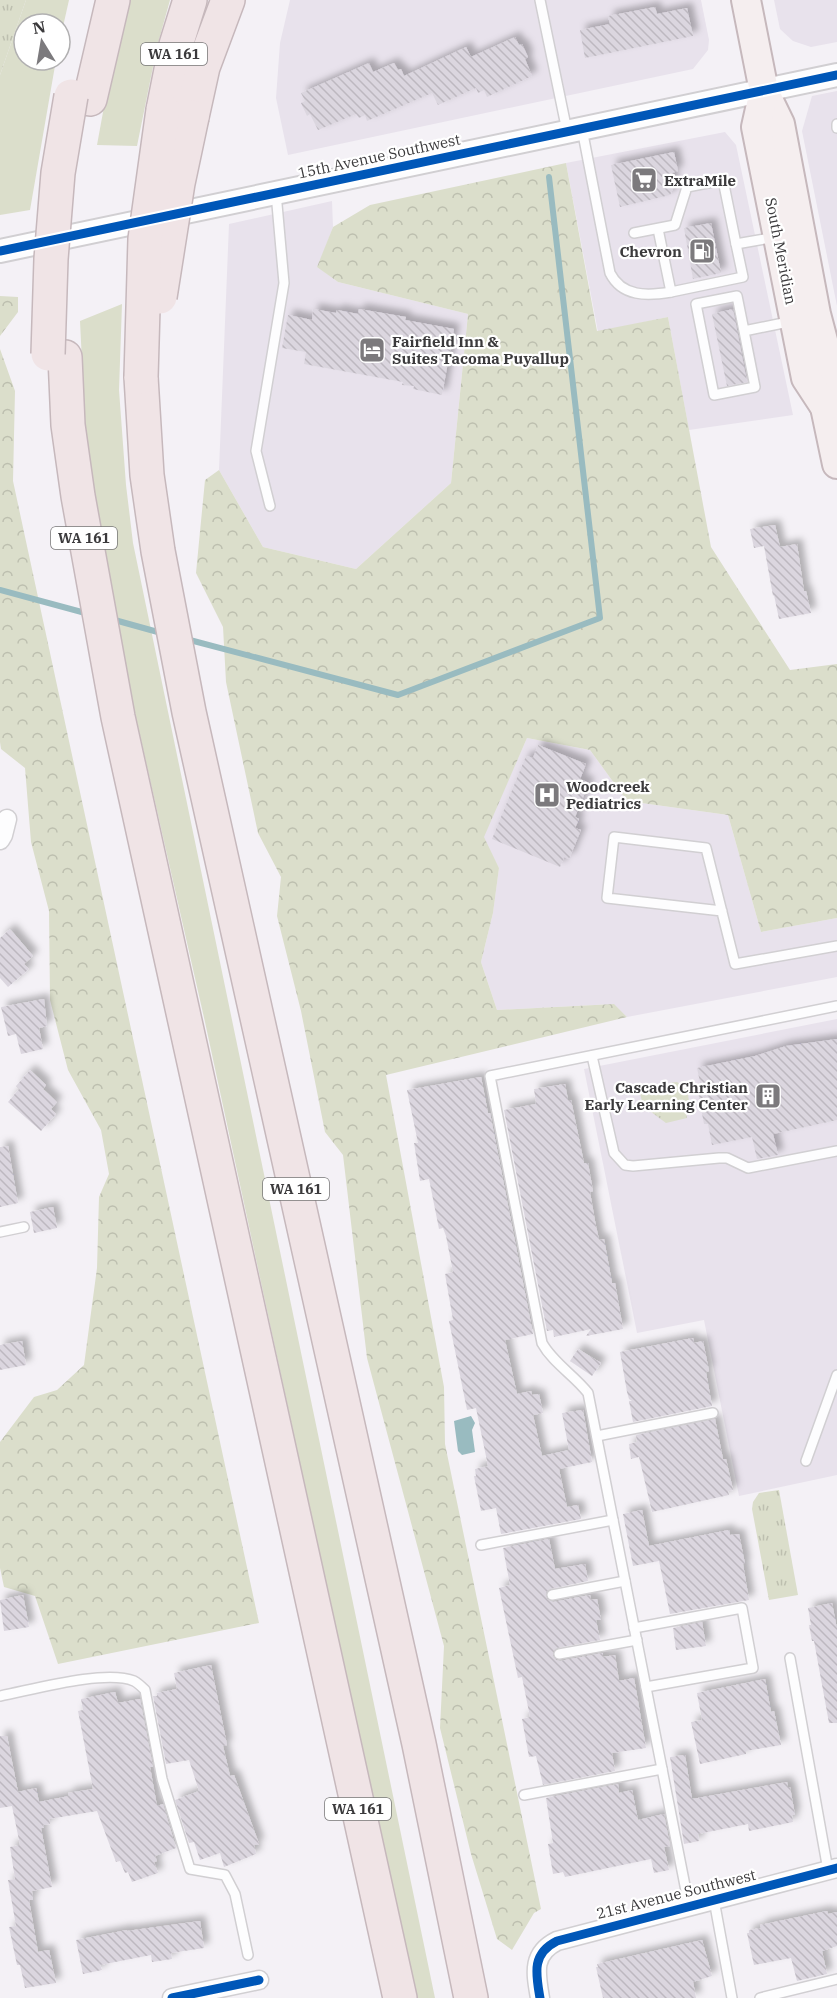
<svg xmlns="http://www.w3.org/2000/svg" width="837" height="1998" font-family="'IBM Plex Serif',serif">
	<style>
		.built { fill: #e8e2ec }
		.green { fill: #dbdecb }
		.forest { fill: url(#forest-crowns) }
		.park { fill: url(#park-tufts) }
		.water { fill: #99bbc0 }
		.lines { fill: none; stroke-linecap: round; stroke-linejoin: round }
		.stream { stroke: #99bbc0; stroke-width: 6 }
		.building { fill: url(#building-back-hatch); filter: url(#shadow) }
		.service-casing { stroke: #d1cfd2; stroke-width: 12 }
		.minor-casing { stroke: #d1cfd2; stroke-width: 21 }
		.tertiary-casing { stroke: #d1cfd2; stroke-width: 26 }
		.primary-casing { stroke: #c6b8bc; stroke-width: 32 }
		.motorway-casing { stroke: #c6b8bc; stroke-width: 36 }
		.service { stroke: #fdfdfe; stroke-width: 9 }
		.minor { stroke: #fdfdfe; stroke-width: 18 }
		.tertiary { stroke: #fdfdfe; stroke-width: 22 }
		.primary { stroke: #f5eeef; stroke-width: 28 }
		.motorway { stroke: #f0e4e6; stroke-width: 33 }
		.motorway-bridge-casing { stroke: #c6b8bc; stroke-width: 36; stroke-linecap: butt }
		.motorway-bridge { stroke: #f0e4e6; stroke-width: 33 }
		.cycleway-casing { stroke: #fff; stroke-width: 13 }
		.cycleway { stroke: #0057b8; stroke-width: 9 }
		.labels { text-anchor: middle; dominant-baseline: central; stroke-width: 4.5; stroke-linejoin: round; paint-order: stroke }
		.shield { fill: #fff; stroke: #767576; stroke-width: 1.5 }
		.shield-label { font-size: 14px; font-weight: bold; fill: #3b3a3c }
		.street-label { font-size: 15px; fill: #3b3a3c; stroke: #fff }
		.poi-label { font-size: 15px; font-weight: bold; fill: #3b3a3c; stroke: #fff; text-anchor: start }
	</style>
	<defs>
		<pattern id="forest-crowns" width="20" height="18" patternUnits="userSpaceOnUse" patternTransform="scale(1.5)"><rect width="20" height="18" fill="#dbdecb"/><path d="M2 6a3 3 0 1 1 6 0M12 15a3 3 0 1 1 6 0" fill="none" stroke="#bdbfaf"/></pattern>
		<pattern id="park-tufts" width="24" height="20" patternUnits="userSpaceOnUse" patternTransform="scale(1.5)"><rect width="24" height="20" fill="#dbdecb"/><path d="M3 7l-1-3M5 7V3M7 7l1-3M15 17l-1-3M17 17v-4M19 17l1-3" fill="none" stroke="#bdbfaf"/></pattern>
		<pattern id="building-back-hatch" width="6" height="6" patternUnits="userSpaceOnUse" patternTransform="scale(1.5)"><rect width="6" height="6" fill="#dbd6df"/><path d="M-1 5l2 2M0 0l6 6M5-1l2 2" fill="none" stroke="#bdb8c0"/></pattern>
		<filter id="shadow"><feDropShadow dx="5.5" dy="-5.5" stdDeviation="3" flood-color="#0004"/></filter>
	</defs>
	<rect width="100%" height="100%" fill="#f4f1f6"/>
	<g class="built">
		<polygon points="290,0 701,0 709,40 708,50 693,69 288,155 276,98 280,43"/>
		<polygon points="774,0 837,0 837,42 811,47 793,41 780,29"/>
		<polygon points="837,91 837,306 802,131 812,96"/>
		<polygon points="725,132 736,145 793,415 689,430 668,317 598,332 566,163"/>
		<polygon points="332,201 333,227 318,267 338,282 468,314 451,483 356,569 263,547 219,470 229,224"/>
		<polygon points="527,738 590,750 627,801 728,815 761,932 837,918 837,977 627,1017 613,1004 497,1010 481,962 493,913 499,868 483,837"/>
		<polygon points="837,1019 837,1475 739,1496 704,1320 637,1333 584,1069"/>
	</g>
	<g class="green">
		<polygon points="26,0 69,0 60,40 60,24 24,24 24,60 56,60 30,210 0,215 0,75"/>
		<polygon points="130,0 170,0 157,47 137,146 97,145 112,63"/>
		<polygon points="122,304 119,390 126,485 133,543 435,1998 415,1998 205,1022 109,599 87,464 80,321"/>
	</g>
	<g class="forest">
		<polygon points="566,163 597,331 668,317 711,547 790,670 837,664 837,918 761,932 728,815 627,801 590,750 527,738 484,837 499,868 493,913 481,962 497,1010 614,1004 627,1017 386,1075 444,1387 445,1444 541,1909 534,1913 512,1950 497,1939 471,1854 440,1728 444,1646 367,1358 343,1155 325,1132 301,1011 277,916 281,877 258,833 226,682 223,627 196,573 205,480 219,470 263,547 356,569 451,483 468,314 338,282 317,267 333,227 370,205"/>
		<polygon points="0,296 18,297 18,312 0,336"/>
		<polygon points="0,349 15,391 13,481 259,1623 58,1664 35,1596 4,1587 0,1568 0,1442 34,1397 57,1390 84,1365 97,1268 99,1197 109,1174 101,1130 68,1070 50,1000 49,911 31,842 25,768 1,749 0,742"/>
	</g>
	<g class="park">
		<polygon points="0,0 26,0 0,75"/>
		<polygon points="677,1082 687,1089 689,1101 685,1106 687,1118 666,1123 643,1106 640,1093 666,1087 669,1083"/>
		<polygon points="779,1490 798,1595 769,1600 752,1509 753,1502 759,1493"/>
	</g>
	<polygon class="water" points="471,1416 475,1423 472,1430 475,1452 462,1455 458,1451 454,1421"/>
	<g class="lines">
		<g class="stream">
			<polyline points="0,590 89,614"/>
			<polyline points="111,619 165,634"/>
			<polyline points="186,639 398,695 600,618 549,177"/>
		</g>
	</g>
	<g class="building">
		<polygon points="655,7 657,14 687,8 693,36 585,58 580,30 610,24 608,16"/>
		<polygon points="515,37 519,45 522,44 528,57 525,59 532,76 487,97 484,90 478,93 476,88 438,105 432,93 367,121 365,115 359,118 356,114 318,130 310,114 307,116 301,103 305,101 301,93 369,63 373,72 394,63 398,70 401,69 404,76 466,47 471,57"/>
		<polygon points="674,152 678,171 672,173 674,187 670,195 620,207 611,165"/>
		<polygon points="711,223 721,273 693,279 684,228"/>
		<polygon points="313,309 336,313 337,310 358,314 359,309 406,317 405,320 454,329 442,395 413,389 414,386 402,385 403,382 304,364 306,352 282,348 288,315 312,320"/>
		<polygon points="733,309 747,382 727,386 712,314"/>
		<polygon points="775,525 780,547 797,544 804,591 806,591 811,613 779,619 774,595 773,596 764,546 754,548 750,529"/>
		<polygon points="538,745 586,764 580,779 589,783 575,817 579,819 575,828 581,830 569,859 564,857 560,867 492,839 526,756 533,758"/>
		<polygon points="10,929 33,956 24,964 29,969 8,987 0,978 0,938"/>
		<polygon points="44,999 47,1026 39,1028 43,1049 21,1054 16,1034 8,1036 1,1007"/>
		<polygon points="837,1039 837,1120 773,1134 778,1155 757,1159 752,1137 712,1145 708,1124 704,1124 697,1087 701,1087 697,1068 755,1056 786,1046"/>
		<polygon points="30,1070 46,1085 43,1089 57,1102 51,1109 56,1114 41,1131 8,1102 19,1089 16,1086"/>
		<polygon points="481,1077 488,1113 490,1113 533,1334 505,1340 517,1394 531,1391 532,1395 539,1394 543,1413 533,1415 542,1456 569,1450 562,1413 583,1410 592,1462 559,1469 567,1507 578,1505 581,1519 501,1534 496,1508 481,1511 474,1476 476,1476 475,1469 488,1466 476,1408 467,1410 449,1321 453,1320 445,1274 453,1272 446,1236 443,1228 439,1229 429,1179 420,1181 414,1143 418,1143 407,1090"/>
		<polygon points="565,1084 568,1100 571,1100 584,1163 588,1163 593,1191 590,1192 595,1221 599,1240 604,1239 612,1283 615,1283 623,1329 586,1336 591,1329 554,1337 553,1330 547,1331 504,1110 536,1104 534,1089"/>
		<polygon points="8,1146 18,1203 0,1207 0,1147"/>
		<polygon points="53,1207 57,1228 34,1233 30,1212"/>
		<polygon points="693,1338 694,1343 703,1341 709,1371 706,1372 712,1406 633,1422 629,1401 632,1401 629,1399 627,1392 620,1352"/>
		<polygon points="22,1341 26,1365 0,1370 0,1345"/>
		<polygon points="578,1349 601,1363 592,1376 570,1361"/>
		<polygon points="715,1419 723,1459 726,1459 733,1490 728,1491 729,1495 652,1512 639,1457 631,1459 629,1444 637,1442 636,1435"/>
		<polygon points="642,1510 649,1546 729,1530 730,1535 739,1534 745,1564 743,1564 749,1600 670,1614 659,1561 633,1566 623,1514"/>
		<polygon points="549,1539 555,1569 585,1564 588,1581 550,1589 546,1592 547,1599 553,1602 590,1595 591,1600 597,1599 601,1620 596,1620 600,1640 557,1648 553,1651 553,1656 556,1660 560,1661 603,1653 603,1657 615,1655 619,1681 634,1678 646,1748 612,1753 615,1771 543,1785 536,1756 529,1757 522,1719 530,1717 522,1677 518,1678 499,1588 510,1585 503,1548"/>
		<polygon points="23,1595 29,1627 4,1631 0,1600"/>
		<polygon points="832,1603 837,1629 837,1723 829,1723 814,1641 812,1641 809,1625 811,1625 808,1608"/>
		<polygon points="702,1622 706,1646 676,1650 673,1628"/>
		<polygon points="211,1665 227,1745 223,1746 230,1776 234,1775 259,1844 254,1845 256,1854 224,1867 220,1853 200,1860 194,1842 189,1843 175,1800 199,1791 189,1760 166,1764 153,1696 157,1696 157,1693 177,1689 174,1673"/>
		<polygon points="765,1679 771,1712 774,1711 781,1745 746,1751 746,1754 700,1764 691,1722 702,1720 697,1693"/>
		<polygon points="115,1692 118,1703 140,1699 153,1767 150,1767 157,1806 163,1804 176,1848 155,1856 157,1861 154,1862 158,1873 132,1882 128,1872 125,1873 120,1861 116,1862 97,1811 49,1819 50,1824 43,1825 44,1828 41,1828 52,1887 32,1891 33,1900 29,1900 38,1952 49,1950 56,1983 25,1988 20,1965 17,1965 9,1927 16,1926 8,1880 15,1879 10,1847 20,1845 12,1806 0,1808 0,1736 7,1736 18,1792 36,1788 39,1802 69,1796 68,1793 93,1789 78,1711 83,1710 81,1699"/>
		<polygon points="685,1755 692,1799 787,1782 788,1787 790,1787 795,1815 792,1815 793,1822 749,1831 748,1824 698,1834 699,1841 684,1844 670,1757"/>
		<polygon points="618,1784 619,1793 632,1790 638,1820 664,1814 670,1846 664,1847 669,1870 654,1873 651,1859 565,1877 563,1872 553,1874 548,1844 553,1843 546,1798"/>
		<polygon points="827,1911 828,1914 837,1912 837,1946 822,1951 827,1974 797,1981 791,1958 754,1965 747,1933 749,1933 749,1930 761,1928 760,1925"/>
		<polygon points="200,1921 204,1948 171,1953 172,1959 152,1962 151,1955 100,1965 102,1970 83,1974 76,1940 127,1930 127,1931"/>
		<polygon points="702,1940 712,1976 693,1982 696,1998 603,1998 596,1967 598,1967 597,1964"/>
	</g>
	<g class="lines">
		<defs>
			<g id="service">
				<polyline points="540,0 567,131"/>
				<polyline points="837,124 837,128"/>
				<path d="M582 129 610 273C622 297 647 296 671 292"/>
				<polyline points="658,229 671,292 743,277 736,244"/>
				<polyline points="634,233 675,225 687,187 723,180 736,244 776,237"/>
				<polyline points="744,331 755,387 714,395 696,304 737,296 744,331 793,321"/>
				<polyline points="270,506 256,451 284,283 276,193"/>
				<polyline points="722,911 607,898 614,837 706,848 735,964 837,946"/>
				<polyline points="592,1056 614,1153 625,1165 633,1166 719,1158 727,1158 748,1168 837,1151"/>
				<polyline points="0,1232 24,1227"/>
				<polyline points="597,1436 713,1413"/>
				<polyline points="806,1461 837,1375"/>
				<polyline points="481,1545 613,1520"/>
				<polyline points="552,1595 625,1581"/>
				<polyline points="634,1628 742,1608 753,1668 646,1687"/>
				<polyline points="559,1654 637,1640"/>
				<polyline points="790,1658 828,1870"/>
				<path d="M0 1696C32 1690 105 1669 134 1681 138 1683 142 1687 145 1690L162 1779 190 1869 225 1875 235 1894 248 1955"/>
				<polyline points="524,1795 662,1769"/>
				<polyline points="714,1900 732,1998"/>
				<path d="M689 1906 588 1393C574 1375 553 1363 542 1343L490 1076 837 1006"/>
				<polyline points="760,1998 837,1979"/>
			</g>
			<g id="minor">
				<polyline points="0,840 3,835 7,819"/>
				<polyline points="172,1998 259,1980"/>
				<path d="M540 1998C536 1974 531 1954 557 1941L837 1868"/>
			</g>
			<polyline id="tertiary" points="0,251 837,75"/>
			<g id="primary">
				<polyline points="746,0 764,91 780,124 816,314 830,367 825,407 837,464"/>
				<polyline points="764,91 756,127 806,378 825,407"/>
			</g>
			<g id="motorway">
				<polyline points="90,99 113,0"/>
				<polyline points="163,110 176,45 190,0"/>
				<polyline points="192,117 203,67 228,0"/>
				<polyline points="65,357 68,425 78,496 118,717 400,1998"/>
				<polyline points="141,377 147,475 158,551 189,712 419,1744 471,1998"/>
			</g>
		</defs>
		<use href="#service" class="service-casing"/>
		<use href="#minor" class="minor-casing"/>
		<use href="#tertiary" class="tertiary-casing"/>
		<use href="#primary" class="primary-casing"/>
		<use href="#motorway" class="motorway-casing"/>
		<use href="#service" class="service"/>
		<use href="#minor" class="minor"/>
		<use href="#tertiary" class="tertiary"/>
		<use href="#primary" class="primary"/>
		<use href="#motorway" class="motorway"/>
		<defs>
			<g id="motorway-bridge">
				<polyline points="160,297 178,183 192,117"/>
				<polyline points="48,354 51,259 58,173 71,96"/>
				<polyline points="141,377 145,239 163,110"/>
			</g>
		</defs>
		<use href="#motorway-bridge" class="motorway-bridge-casing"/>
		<use href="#motorway-bridge" class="motorway-bridge"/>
		<defs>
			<g id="cycleway">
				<polyline points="0,251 837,75"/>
				<polyline points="172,1998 259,1980"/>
				<path d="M540 1998C536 1974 531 1954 557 1941L837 1868"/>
			</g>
		</defs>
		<use href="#cycleway" class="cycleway-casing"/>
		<use href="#cycleway" class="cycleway"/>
	</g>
	<defs>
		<symbol id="supermarket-square" viewBox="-11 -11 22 22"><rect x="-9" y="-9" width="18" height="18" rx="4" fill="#7c7a7d" stroke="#fff"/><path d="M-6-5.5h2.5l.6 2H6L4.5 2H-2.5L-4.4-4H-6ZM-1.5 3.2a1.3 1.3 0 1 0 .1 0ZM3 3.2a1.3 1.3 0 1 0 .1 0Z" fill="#fff"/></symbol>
		<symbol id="fuel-square" viewBox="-11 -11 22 22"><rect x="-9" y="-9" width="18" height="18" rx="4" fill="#7c7a7d" stroke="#fff"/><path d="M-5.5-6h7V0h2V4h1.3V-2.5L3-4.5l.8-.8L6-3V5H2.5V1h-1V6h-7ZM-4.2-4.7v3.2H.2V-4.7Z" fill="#fff"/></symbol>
		<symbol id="hotel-square" viewBox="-11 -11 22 22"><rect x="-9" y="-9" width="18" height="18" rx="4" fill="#7c7a7d" stroke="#fff"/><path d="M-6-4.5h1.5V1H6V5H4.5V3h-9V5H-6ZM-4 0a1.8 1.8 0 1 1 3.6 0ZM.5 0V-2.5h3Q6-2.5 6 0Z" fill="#fff"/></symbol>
		<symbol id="hospital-square" viewBox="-11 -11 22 22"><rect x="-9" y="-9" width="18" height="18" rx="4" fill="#7c7a7d" stroke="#fff"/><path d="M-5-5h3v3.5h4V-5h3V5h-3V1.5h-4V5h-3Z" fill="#fff"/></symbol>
		<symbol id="building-square" viewBox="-11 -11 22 22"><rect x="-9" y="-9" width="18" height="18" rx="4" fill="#7c7a7d" stroke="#fff"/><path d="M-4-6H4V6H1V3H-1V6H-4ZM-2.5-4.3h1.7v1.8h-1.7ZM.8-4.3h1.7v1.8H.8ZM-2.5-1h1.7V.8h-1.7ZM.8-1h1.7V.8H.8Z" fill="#fff"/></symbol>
	</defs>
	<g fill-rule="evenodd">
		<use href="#supermarket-square" x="629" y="165" width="30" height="30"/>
		<use href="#fuel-square" x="687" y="236" width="30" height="30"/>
		<use href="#hotel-square" x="357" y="335" width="30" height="30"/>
		<use href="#hospital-square" x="532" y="780" width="30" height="30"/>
		<use href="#building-square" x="753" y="1081" width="30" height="30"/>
	</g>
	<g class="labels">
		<g class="shield">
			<rect x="141" y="43" width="66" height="22" rx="4.5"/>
			<rect x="51" y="527" width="66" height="22" rx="4.5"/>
			<rect x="263" y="1178" width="66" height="22" rx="4.5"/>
			<rect x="325" y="1798" width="66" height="22" rx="4.5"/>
		</g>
		<g class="shield-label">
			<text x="174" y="54">WA 161</text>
			<text x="84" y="538">WA 161</text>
			<text x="296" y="1189">WA 161</text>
			<text x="358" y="1809">WA 161</text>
		</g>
		<g class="street-label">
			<text transform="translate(379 156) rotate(-12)">15th Avenue Southwest</text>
			<text transform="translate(781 251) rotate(79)">South Meridian</text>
			<text transform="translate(676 1894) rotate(-14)">21st Avenue Southwest</text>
		</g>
		<g class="poi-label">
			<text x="664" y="180">ExtraMile</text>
			<text x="682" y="251" text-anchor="end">Chevron</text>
			<text x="392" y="341">Fairfield Inn &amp;<tspan x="392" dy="17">Suites Tacoma Puyallup</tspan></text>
			<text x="566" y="786">Woodcreek<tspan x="566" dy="17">Pediatrics</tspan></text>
			<text x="748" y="1087" text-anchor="end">Cascade Christian<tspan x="748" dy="17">Early Learning Center</tspan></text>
		</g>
	</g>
	<g transform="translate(42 42) rotate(349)"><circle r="28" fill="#ffffff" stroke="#b1b0b1" stroke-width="1.5"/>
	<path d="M0-4.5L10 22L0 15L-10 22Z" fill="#7c7a7d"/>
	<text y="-9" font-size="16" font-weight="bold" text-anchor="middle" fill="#3b3a3c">N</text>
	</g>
</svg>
